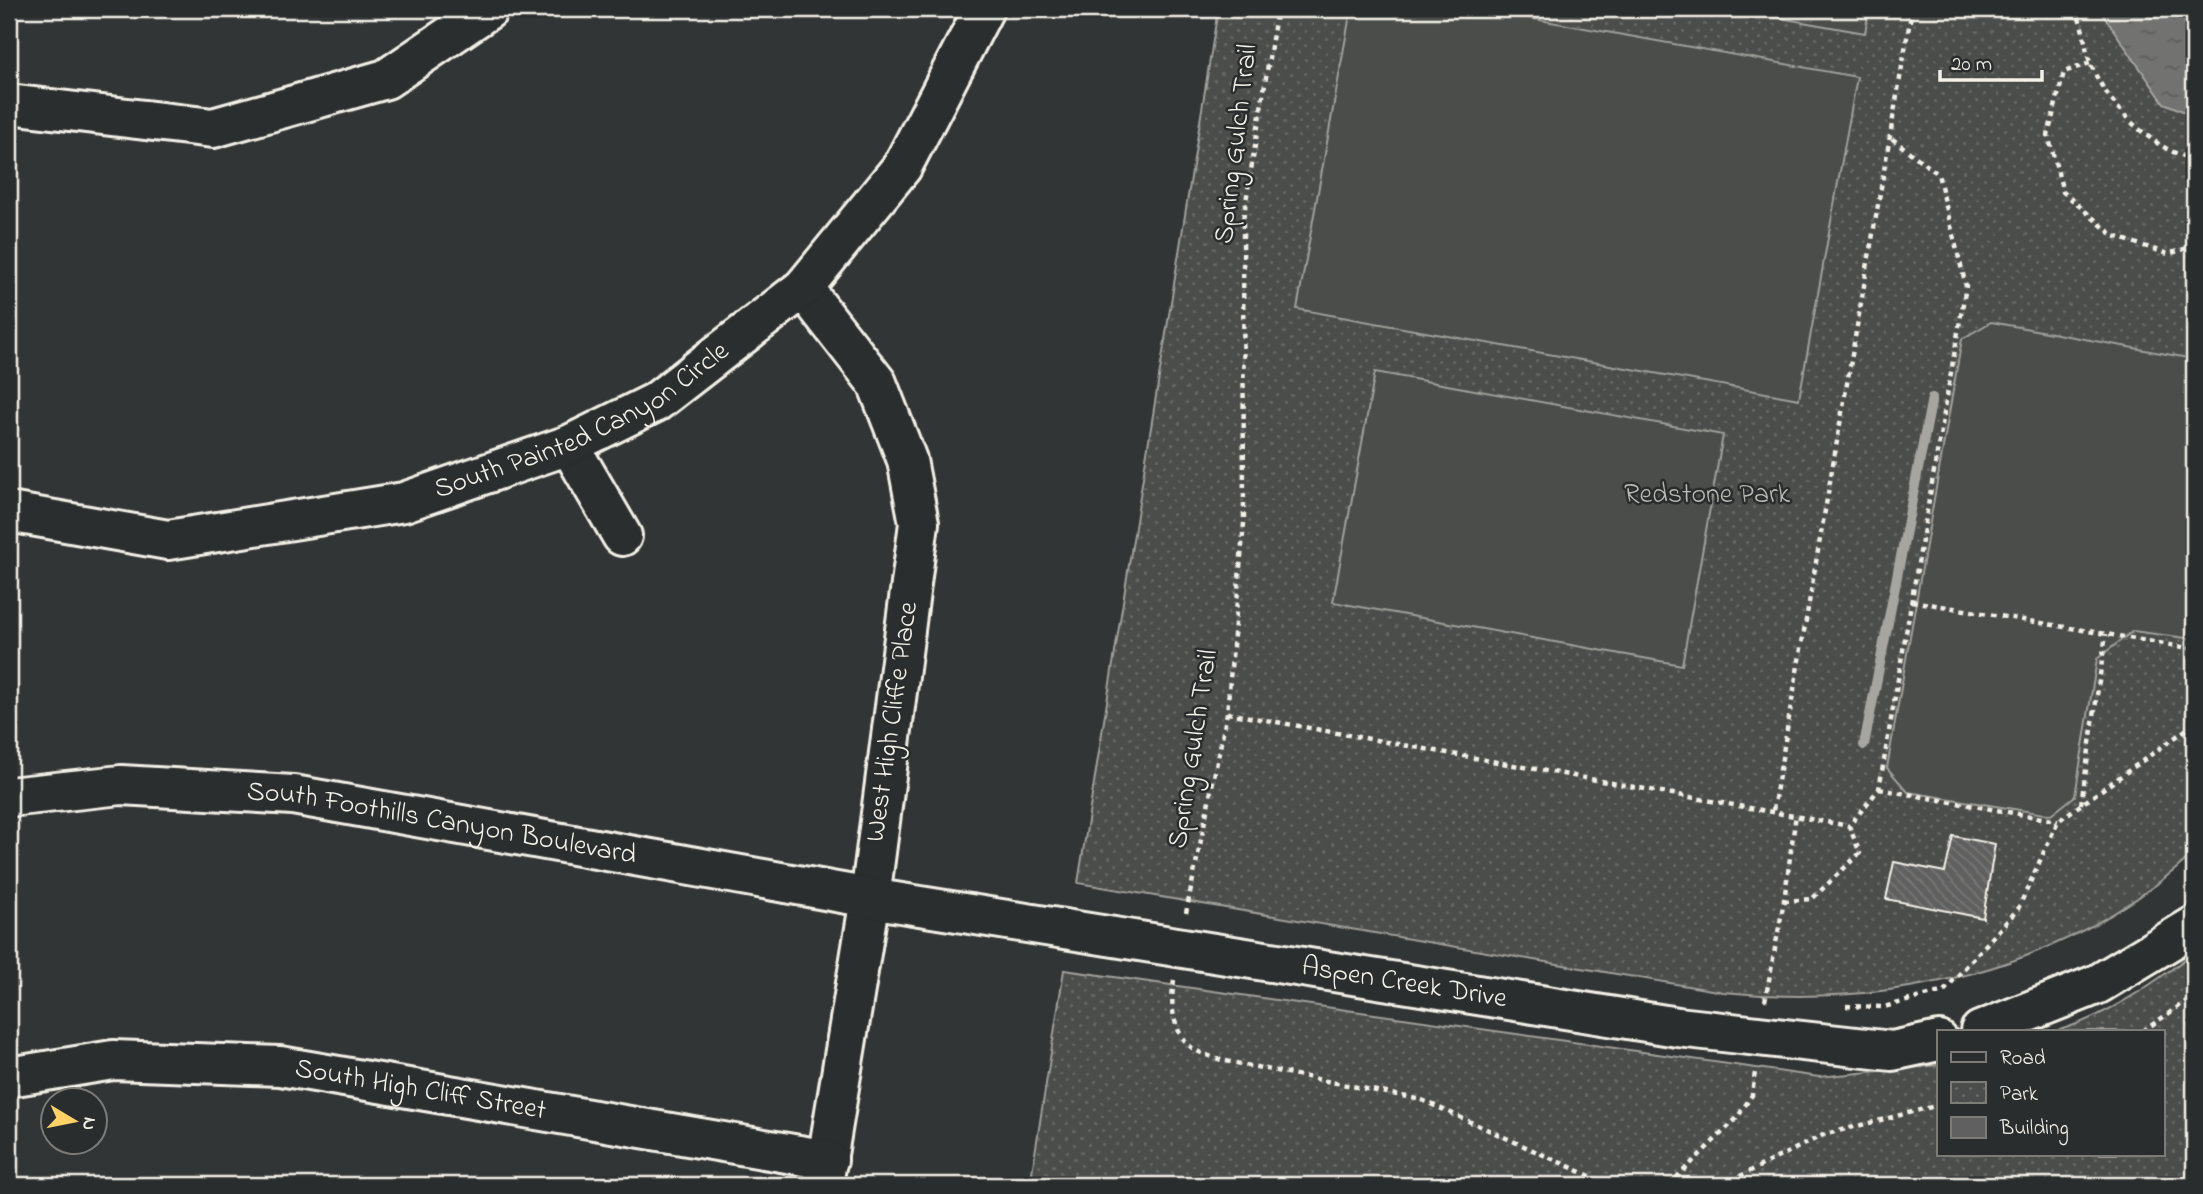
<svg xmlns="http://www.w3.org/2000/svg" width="2203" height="1194" font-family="'Indie Flower',sans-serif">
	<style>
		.park { fill: url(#park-dots); stroke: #a09f9a; stroke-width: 2 }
		.pitch { fill: #4b4d4c; stroke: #a09f9a; stroke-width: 2 }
		.water { fill: url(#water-ripples); stroke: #a6a5a0; stroke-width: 2 }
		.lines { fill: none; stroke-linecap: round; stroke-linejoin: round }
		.stream { stroke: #a6a5a0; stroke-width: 10 }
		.building { fill: url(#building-back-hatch); stroke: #f4f1e8; stroke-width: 2 }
		.minor-casing { stroke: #f4f1e8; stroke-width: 44 }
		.tertiary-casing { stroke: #f4f1e8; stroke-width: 44 }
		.path { stroke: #f4f1e8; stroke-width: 4.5; stroke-dasharray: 5 5; stroke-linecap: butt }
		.minor { stroke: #2a2d2e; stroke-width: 38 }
		.tertiary { stroke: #2a2d2e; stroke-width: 38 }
		.labels { text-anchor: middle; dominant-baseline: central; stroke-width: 5; stroke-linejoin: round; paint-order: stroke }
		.street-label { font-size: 28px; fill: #f4f1e8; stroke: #2a2d2e }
		.park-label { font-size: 28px; fill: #b9b8b1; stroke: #2a2d2e }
	</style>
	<defs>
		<pattern id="park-dots" width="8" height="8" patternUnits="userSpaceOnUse" patternTransform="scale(1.75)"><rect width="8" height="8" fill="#4b4d4c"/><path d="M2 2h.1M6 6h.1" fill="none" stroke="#666766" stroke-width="1.8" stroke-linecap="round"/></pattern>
		<pattern id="water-ripples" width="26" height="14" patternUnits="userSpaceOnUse" patternTransform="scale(1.75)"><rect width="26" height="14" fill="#727370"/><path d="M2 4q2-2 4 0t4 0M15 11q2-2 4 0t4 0" fill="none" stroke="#5e5e5b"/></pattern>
		<pattern id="building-back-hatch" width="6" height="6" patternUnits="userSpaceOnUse" patternTransform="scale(1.75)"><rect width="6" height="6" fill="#5f605f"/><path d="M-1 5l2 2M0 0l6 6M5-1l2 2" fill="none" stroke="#777776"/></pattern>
	</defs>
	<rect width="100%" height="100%" fill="#323535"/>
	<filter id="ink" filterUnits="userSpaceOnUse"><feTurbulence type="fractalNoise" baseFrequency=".0143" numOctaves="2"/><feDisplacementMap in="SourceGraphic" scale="14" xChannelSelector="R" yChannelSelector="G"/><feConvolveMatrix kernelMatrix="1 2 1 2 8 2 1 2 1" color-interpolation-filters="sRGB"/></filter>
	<g filter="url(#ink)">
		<g class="park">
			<path d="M1218 9H2194V853C2067 970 1892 1009 1723 992L1078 883Z"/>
			<path d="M2194 952V1185H1030L1064 970 1819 1077 1939 1065V1154H2163V1031H2056C2106 1017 2154 984 2194 952Z"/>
		</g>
		<g class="pitch">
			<polygon points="1351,9 1479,9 1857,77 1799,399 1297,309"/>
			<polygon points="1728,9 1869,9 1865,33"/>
			<polygon points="1991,322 2194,359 2194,639 2133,631 2097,659 2075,796 2051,815 1908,792 1887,768 1962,339"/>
			<polygon points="1375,372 1723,435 1682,665 1333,602"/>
		</g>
		<polygon class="water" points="2099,9 2194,9 2194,116 2164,103"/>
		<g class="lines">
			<polyline class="stream" points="1864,745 1932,398"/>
		</g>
		<polygon class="building" points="1953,836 1995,844 1983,918 1886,899 1894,862 1945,872"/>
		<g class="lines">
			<defs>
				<g id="minor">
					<polyline points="9,104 213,128 386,79 489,9"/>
					<polyline points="803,288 877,383 907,460 919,523 870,898 823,1185"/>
					<polyline points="569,445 622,536"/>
					<path id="s1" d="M9 512 168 540 404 502 569 445 656 402 803 288 902 167 984 9"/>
					<path id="s2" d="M9 1077 113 1060 280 1066 828 1160"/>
				</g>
				<g id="tertiary">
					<path id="s3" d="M9 797 121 785 293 795 870 898 1678 1027 1892 1051 1939 1041"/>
					<polyline points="1980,1031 2098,984 2194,926"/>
				</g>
			</defs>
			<use href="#minor" class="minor-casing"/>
			<use href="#tertiary" class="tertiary-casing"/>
			<g class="path">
				<path d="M2073 9C2084 20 2084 45 2089 59 2102 100 2152 151 2194 159"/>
				<polyline points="2090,63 2064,72 2048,135 2063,192 2114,236 2168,254 2194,246"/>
				<polyline points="1912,601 2194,649"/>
				<polyline points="1227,713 1849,826"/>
				<polyline points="1879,789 2058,821"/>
				<polyline points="2081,804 2106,634"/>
				<polyline points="1773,810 1912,9"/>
				<polyline points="1784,901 1812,899 1860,853 1849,826 1879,789 1966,286 1938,174 1890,137"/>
				<polyline points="1186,913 1227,713 1244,523 1243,220 1277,9"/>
				<path d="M1174 980C1170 1003 1172 1031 1191 1047 1198 1053 1212 1057 1221 1060L1422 1100 1610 1185"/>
				<polyline points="1765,1001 1784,901 1796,814"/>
				<polyline points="1846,1006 1884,1007 1944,991 2018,909 2058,821 2194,724"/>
				<polyline points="2143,1031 2194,996"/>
				<polyline points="1669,1185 1737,1118 1752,1095 1755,1072"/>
				<polyline points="1722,1185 1823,1135 1939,1105"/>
			</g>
			<use href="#minor" class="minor"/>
			<use href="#tertiary" class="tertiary"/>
		</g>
	</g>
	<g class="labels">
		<g class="street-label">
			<text transform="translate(1237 144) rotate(-83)">Spring Gulch Trail</text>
			<text stroke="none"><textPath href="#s1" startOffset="597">South Painted Canyon Circle</textPath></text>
			<text transform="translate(893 722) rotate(-82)">West High Cliffe Place</text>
			<text transform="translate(1194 749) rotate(-81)">Spring Gulch Trail</text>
			<text stroke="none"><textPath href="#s3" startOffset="436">South Foothills Canyon Boulevard</textPath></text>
			<text stroke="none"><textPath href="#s3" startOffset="1412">Aspen Creek Drive</textPath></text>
			<text stroke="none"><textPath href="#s2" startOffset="415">South High Cliff Street</textPath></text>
		</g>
		<g class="park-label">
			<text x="1707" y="495">Redstone Park</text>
		</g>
	</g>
	<rect width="2203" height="1194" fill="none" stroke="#2a2d2e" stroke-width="35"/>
	<rect x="18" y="18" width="2168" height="1159" fill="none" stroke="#f4f1e8" stroke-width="2.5" filter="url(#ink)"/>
	<rect x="1937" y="1030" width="228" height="126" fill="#2a2d2e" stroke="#7b7b78" stroke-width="2"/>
	<rect x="1951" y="1052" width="35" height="10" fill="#2a2d2e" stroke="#7b7b78" stroke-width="2"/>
	<text x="2000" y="1064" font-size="21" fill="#f4f1e8">Road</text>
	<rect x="1951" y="1082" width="35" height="21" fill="url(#park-dots)" stroke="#7b7b78" stroke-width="2"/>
	<text x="2000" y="1100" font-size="21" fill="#f4f1e8">Park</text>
	<rect x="1951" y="1117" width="35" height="21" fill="#5f605f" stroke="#7b7b78" stroke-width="2"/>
	<text x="2000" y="1134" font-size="21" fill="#f4f1e8">Building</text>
	<g transform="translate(74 1121) rotate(100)"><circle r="33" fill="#2a2d2e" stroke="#7b7b78" stroke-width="2"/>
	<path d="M0-5L12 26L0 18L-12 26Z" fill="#ffd166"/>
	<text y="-10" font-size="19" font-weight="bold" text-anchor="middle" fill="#f4f1e8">N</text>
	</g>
	<path d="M1940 70v10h102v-10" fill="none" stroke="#f4f1e8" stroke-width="3.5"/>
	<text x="1951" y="70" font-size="21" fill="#f4f1e8" stroke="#2a2d2e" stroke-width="5" paint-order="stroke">20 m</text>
</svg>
